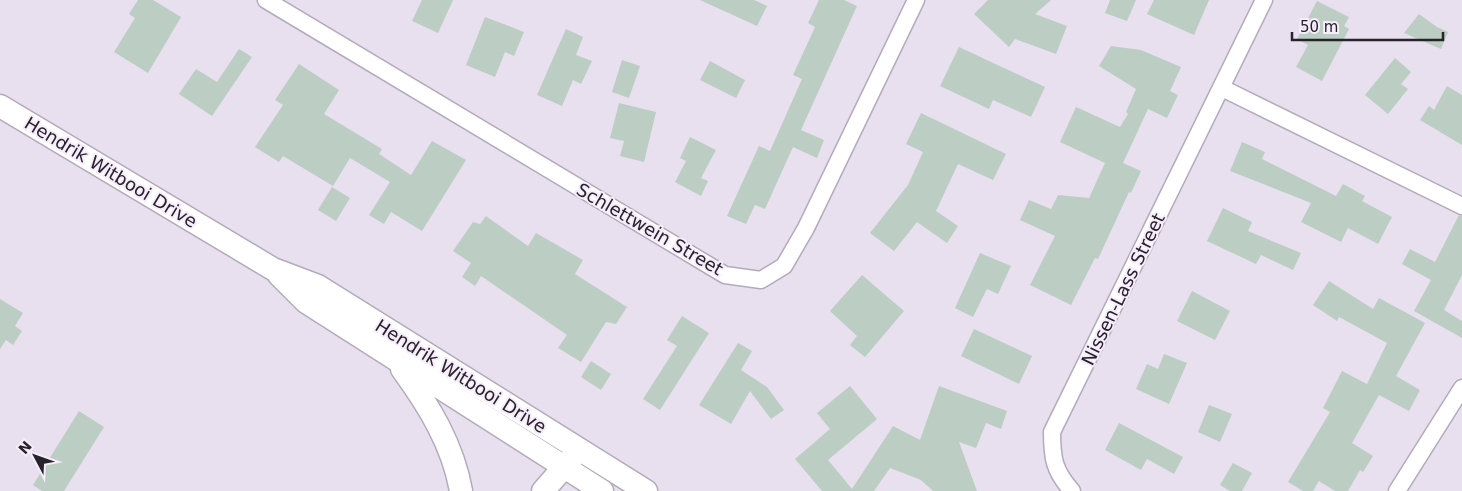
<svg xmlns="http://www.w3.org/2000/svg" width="1462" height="491" font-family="'DejaVu Sans',sans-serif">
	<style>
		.building { fill: #bccec3 }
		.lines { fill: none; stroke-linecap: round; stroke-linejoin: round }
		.street-casing { stroke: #b3aaba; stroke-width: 19 }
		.secondary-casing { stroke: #b3aaba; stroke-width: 25 }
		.street { stroke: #fff; stroke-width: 16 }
		.secondary { stroke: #fff; stroke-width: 22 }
		.labels { text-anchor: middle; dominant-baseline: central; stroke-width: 4; stroke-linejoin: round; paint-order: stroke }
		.street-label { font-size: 18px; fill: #262329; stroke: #f6ecfc }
	</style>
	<rect width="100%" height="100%" fill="#e8dfef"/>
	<g class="building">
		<polygon points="138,0 153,0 181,17 148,73 114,52 135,18 129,14"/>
		<polygon points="422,0 453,0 438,33 412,21"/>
		<polygon points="700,0 754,0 767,6 757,26"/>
		<polygon points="819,0 844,0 857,6 801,130 824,140 817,158 793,147 765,209 755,205 746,224 727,216 759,146 770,151 802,79 793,75 815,27 808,23"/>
		<polygon points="988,0 1051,0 1035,14 1067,26 1056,54 1015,39 1009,47 974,14"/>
		<polygon points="1110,0 1136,0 1127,21 1105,13"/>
		<polygon points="1154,0 1209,0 1194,35 1147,14"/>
		<polygon points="1317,1 1349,17 1344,26 1349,29 1322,81 1296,67 1308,45 1297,39"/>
		<polygon points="1419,14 1437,27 1448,32 1441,49 1404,33"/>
		<polygon points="485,17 524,32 514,56 505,52 495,77 466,65"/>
		<polygon points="566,29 583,37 576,55 592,61 581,84 573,80 562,106 537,95"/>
		<polygon points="1111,46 1141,50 1181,67 1170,91 1178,95 1167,118 1148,109 1123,163 1141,171 1131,193 1129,192 1098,259 1095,258 1071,305 1030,285 1055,236 1020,220 1029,200 1051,209 1058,195 1089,198 1105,163 1060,142 1076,107 1120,127 1128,114 1126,112 1136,89 1099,66"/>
		<polygon points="959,47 1045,87 1031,117 993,100 989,109 940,86"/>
		<polygon points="239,49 252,57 212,116 179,94 196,69 217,82"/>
		<polygon points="1395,58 1411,72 1401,84 1408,89 1388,114 1365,95"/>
		<polygon points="622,60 640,66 629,98 612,92"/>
		<polygon points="710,61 745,80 736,98 700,80"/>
		<polygon points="299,64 339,90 324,114 382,149 379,154 411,175 432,141 466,160 422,231 391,212 384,224 369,215 390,182 350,158 333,186 283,156 279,162 255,147 283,105 275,100"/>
		<polygon points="1447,86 1462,95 1462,145 1420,120 1429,106 1434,110"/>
		<polygon points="619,103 656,112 644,162 620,156 624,141 610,138"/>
		<polygon points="921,113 1006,154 993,180 958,164 936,211 958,226 947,243 917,222 894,251 870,233 908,185 923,152 906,144"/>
		<polygon points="690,137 716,150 701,178 708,181 701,196 675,182 686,161 680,158"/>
		<polygon points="1242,142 1265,152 1262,159 1336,196 1343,184 1365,196 1362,201 1392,217 1378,244 1348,228 1341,242 1301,222 1311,203 1230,171"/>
		<polygon points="332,187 350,198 336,221 318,210"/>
		<polygon points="1223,208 1252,222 1248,231 1301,253 1293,270 1261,255 1256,264 1207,241"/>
		<polygon points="1459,215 1462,216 1462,275 1444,310 1462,321 1462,338 1414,311 1431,280 1402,264 1410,249 1435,262"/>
		<polygon points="486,216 528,246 536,233 583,260 575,274 627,307 616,324 606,322 581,362 558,348 567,335 481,276 475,286 462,277 471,263 453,251 473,222 480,224"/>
		<polygon points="980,253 1011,266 998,294 987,289 973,317 955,308"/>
		<polygon points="862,275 904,311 865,357 850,345 857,336 830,311"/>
		<polygon points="1329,281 1373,309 1379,298 1425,323 1396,376 1420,390 1409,411 1379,395 1352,443 1373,456 1363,472 1360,470 1348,491 1335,491 1319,481 1313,491 1303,491 1288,482 1330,412 1323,408 1342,371 1367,384 1387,343 1339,317 1337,321 1313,305"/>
		<polygon points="1192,291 1230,311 1215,340 1177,321"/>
		<polygon points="0,299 23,313 15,326 22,331 13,345 6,340 0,349"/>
		<polygon points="682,316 709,333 660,410 643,399 677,346 667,340"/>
		<polygon points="974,329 1032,356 1019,384 961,356"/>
		<polygon points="738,343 752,351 741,370 767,387 784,410 771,419 750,391 731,424 699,405"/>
		<polygon points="1164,354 1187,363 1169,404 1136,389 1147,364 1158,369"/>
		<polygon points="591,361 611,374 601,390 581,377"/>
		<polygon points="850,386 877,419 828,460 852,489 893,426 920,440 939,386 1007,411 1001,429 986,423 976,448 959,442 977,491 933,491 921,480 890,468 874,491 822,491 795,459 830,429 817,413"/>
		<polygon points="1209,405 1232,414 1220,442 1198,432"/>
		<polygon points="79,411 104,427 64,491 42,491 33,485"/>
		<polygon points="1119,423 1183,457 1174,474 1147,459 1141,470 1105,450"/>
		<polygon points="1233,463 1252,473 1242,491 1230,491 1220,485"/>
	</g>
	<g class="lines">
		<defs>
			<g id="street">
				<polyline points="266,0 725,275 761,280 784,266 806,228 916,0"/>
				<polyline points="1222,88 1462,206"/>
				<path d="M1072 491C1054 471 1052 458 1052 432L1264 0"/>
				<polyline points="1397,491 1462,388"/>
			</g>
			<g id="secondary">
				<polyline points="0,106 273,269 318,286 646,491"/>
				<polyline points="279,275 306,302 602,491"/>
				<path d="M402 369C429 406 453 445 461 491"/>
				<polyline points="543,491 572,458"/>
			</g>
		</defs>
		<use href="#street" class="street-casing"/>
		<use href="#secondary" class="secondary-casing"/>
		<use href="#street" class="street"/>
		<use href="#secondary" class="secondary"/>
	</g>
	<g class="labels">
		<g class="street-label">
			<text transform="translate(111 172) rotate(31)">Hendrik Witbooi Drive</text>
			<text transform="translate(650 229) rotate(30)">Schlettwein Street</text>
			<text transform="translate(1123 289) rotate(-64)">Nissen-Lass Street</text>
			<text transform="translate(461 376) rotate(32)">Hendrik Witbooi Drive</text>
		</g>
	</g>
	<g transform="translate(35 456) rotate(311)" stroke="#f6ecfc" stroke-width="4" paint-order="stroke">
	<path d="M0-4L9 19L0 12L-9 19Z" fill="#262329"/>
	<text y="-8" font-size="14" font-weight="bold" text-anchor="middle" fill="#262329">N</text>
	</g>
	<path d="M1292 32v8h151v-8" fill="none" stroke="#262329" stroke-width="2.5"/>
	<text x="1300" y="32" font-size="15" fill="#262329" stroke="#f6ecfc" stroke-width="4" paint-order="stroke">50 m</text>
</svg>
